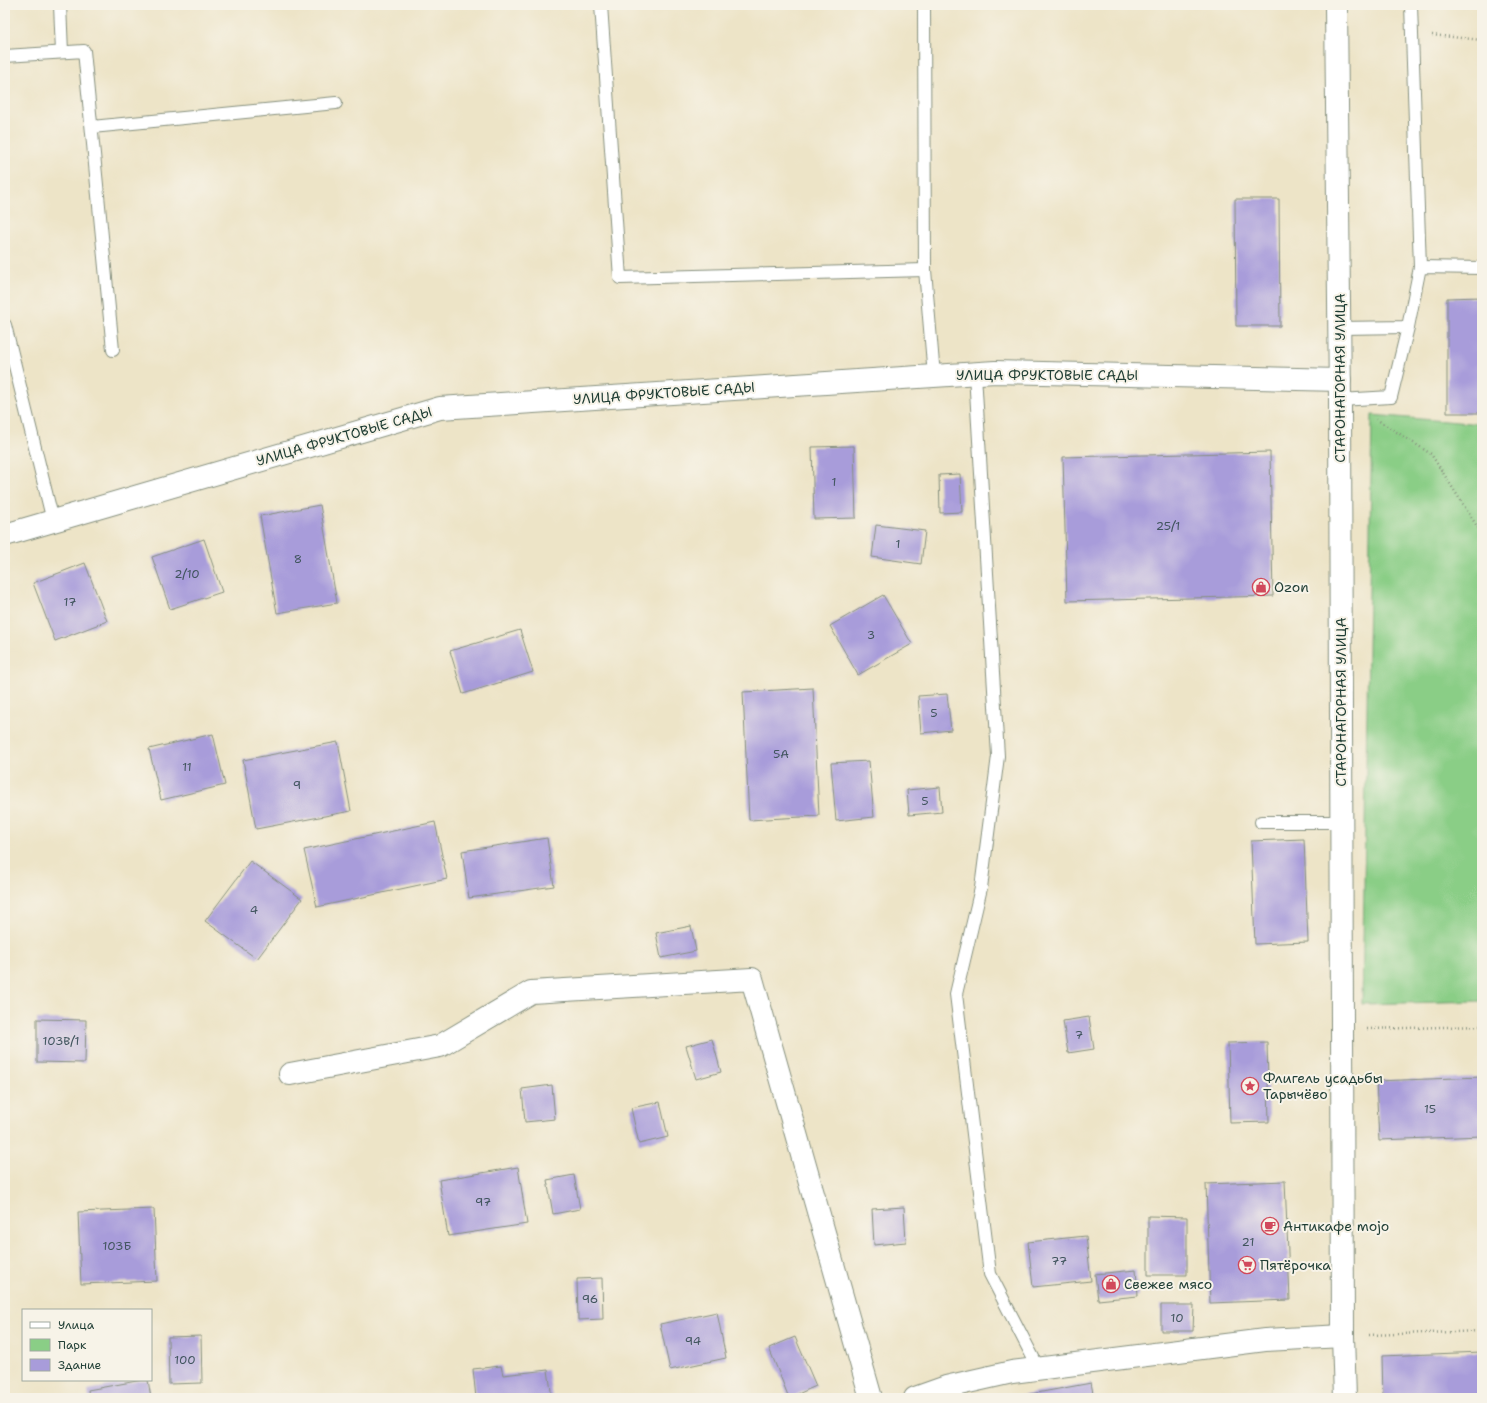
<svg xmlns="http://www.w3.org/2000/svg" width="1487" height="1403" font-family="'Shantell Sans',sans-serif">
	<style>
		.green { fill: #8ace86; stroke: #54865d }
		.building { fill: #a89cda }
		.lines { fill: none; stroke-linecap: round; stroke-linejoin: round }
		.service-casing { stroke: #86907e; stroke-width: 14 }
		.minor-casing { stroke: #86907e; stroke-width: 24 }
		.secondary-casing { stroke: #86907e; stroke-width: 24 }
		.path { stroke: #86907e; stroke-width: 2.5; stroke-dasharray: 1 3; stroke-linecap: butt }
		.service { stroke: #fff; stroke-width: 12 }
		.minor { stroke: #fff; stroke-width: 22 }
		.secondary { stroke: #fff; stroke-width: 22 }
		.labels { text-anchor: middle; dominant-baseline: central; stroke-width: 4; stroke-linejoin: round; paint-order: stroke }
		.number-label { font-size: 12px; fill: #41555e }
		.street-label { font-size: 14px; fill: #1f3d34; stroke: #f7f3e8 }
		.poi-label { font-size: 14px; fill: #1f3d34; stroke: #f7f3e8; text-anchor: start }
	</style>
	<rect width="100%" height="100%" fill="#f7f3e8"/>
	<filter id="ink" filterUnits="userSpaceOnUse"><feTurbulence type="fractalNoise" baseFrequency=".025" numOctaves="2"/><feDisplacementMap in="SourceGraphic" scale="8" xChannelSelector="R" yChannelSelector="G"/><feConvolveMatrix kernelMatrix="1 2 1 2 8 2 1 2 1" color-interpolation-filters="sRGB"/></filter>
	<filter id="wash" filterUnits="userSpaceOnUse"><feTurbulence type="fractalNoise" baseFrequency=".012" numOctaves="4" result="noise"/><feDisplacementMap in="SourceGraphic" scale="16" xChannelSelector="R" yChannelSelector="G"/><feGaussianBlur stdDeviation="0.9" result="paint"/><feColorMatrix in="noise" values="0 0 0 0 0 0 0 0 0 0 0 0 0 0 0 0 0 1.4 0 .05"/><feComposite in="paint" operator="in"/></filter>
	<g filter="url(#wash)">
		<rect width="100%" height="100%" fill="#ede4c7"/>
		<polygon class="green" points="1372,415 1482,424 1482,1001 1362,1004"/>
		<g id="blocks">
			<g class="building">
				<polygon points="1235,199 1279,199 1280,326 1236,326"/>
				<polygon points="1482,297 1482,413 1447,413 1447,298"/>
				<polygon points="854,446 856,518 814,519 812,447"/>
				<polygon points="1270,452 1273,596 1067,601 1063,457"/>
				<polygon points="960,474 962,512 940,513 939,475"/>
				<polygon points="320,505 337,603 277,613 260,516"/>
				<polygon points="876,525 925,531 921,564 872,557"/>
				<polygon points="204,539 222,592 170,609 152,557"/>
				<polygon points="85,563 107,621 55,641 33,583"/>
				<polygon points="883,595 912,644 858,675 830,626"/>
				<polygon points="520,630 533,672 463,694 450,651"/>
				<polygon points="813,688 819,816 749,820 743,692"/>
				<polygon points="947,694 951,730 921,733 918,696"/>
				<polygon points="213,734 225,785 161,800 149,749"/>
				<polygon points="338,742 351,811 256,829 243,760"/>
				<polygon points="869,761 874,817 836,821 831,763"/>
				<polygon points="940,787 942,812 909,815 907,790"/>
				<polygon points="435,822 447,879 317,907 304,850"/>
				<polygon points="547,838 554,886 469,898 462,851"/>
				<polygon points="1304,839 1308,942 1255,944 1251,841"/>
				<polygon points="250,861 302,899 257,959 205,921"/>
				<polygon points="691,926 696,951 661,958 656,933"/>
				<polygon points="1089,1017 1094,1049 1068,1053 1063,1021"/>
				<polygon points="37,1019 86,1020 85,1063 37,1062"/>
				<polygon points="712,1039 721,1072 696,1079 686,1046"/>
				<polygon points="1267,1042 1269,1122 1230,1123 1228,1043"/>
				<polygon points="1482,1077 1482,1136 1379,1140 1376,1081"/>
				<polygon points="552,1085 555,1119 525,1122 522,1089"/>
				<polygon points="660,1102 668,1137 639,1144 631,1108"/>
				<polygon points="518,1167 527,1224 448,1236 439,1180"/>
				<polygon points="574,1175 580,1209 553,1214 547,1180"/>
				<polygon points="1285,1181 1290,1300 1210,1303 1206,1184"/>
				<polygon points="904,1207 906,1242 874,1245 872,1209"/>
				<polygon points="154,1209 157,1281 81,1284 78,1212"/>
				<polygon points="1148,1216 1187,1217 1187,1275 1148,1275"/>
				<polygon points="1086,1236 1091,1281 1033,1287 1028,1242"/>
				<polygon points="1136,1270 1138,1296 1098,1300 1095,1274"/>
				<polygon points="602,1278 603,1319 578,1320 577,1279"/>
				<polygon points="1161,1305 1194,1305 1193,1331 1161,1331"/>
				<polygon points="717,1312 726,1358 670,1370 660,1324"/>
				<polygon points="201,1336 202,1383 169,1384 168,1337"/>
				<polygon points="795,1337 816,1386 789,1398 769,1348"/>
				<polygon points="1482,1352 1482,1398 1383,1398 1382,1356"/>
				<polygon points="501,1366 503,1375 548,1370 552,1398 476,1398 473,1369"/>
				<polygon points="142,1380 148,1380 151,1398 89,1398 88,1390"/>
				<polygon points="1091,1383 1094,1398 1015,1398 1015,1397"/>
			</g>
		</g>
	</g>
	<g filter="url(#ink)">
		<use href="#blocks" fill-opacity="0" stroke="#86907e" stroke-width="1"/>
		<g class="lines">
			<defs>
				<g id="service">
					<polyline points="60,5 62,52"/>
					<polyline points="601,5 620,278 925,270"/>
					<polyline points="924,5 925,270 934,376"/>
					<polyline points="1411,5 1420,267"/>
					<polyline points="5,56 84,51 113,350"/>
					<polyline points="92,127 336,103"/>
					<polyline points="5,325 53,521"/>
					<polyline points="1340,328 1408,327 1420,267 1482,268"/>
					<polyline points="975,374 998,756 981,888 956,994 990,1274 1039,1369"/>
					<polyline points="1340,400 1391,397 1408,327"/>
					<polyline points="1261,822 1341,822"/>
				</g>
				<g id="minor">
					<polyline points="5,535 440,408 995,372 1340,380"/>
					<polyline points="290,1074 440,1046 531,992 752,979 871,1398"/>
					<polyline points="915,1398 946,1387 1012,1372 1265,1340 1343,1336"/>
				</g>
				<polyline id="secondary" points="1336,5 1340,400 1343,1336 1345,1398"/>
			</defs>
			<use href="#service" class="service-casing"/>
			<use href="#minor" class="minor-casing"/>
			<use href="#secondary" class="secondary-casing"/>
			<g class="path">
				<polyline points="1432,35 1482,40"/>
				<polyline points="1376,419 1431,454 1482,534"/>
				<polyline points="1367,1029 1482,1026"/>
				<polyline points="1369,1335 1482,1331"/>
			</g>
			<use href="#service" class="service"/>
			<use href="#minor" class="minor"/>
			<use href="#secondary" class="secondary"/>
		</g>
	</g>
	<defs>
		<symbol id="shop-ring" viewBox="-11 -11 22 22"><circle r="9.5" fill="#f7f3e8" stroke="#d1495b" stroke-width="1.5"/><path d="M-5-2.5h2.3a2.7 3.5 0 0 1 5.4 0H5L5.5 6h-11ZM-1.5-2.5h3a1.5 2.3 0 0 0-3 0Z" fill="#d1495b"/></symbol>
		<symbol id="sight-ring" viewBox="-11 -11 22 22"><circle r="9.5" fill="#f7f3e8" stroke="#d1495b" stroke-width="1.5"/><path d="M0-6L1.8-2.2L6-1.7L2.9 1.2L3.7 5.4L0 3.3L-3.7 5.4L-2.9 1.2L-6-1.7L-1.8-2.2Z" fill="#d1495b"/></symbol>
		<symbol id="cafe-ring" viewBox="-11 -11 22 22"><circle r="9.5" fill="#f7f3e8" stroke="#d1495b" stroke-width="1.5"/><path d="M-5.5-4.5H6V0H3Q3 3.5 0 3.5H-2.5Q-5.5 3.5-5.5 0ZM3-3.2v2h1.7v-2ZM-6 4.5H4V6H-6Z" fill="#d1495b"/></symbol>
		<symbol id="supermarket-ring" viewBox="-11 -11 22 22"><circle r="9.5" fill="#f7f3e8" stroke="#d1495b" stroke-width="1.5"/><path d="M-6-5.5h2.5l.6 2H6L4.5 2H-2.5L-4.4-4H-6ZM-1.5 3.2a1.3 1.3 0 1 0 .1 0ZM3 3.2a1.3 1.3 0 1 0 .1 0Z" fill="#d1495b"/></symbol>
	</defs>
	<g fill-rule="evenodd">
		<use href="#shop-ring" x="1251" y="577" width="20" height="20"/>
		<use href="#sight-ring" x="1240" y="1076" width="20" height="20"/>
		<use href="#cafe-ring" x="1260" y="1216" width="20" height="20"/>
		<use href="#supermarket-ring" x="1237" y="1255" width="20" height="20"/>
		<use href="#shop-ring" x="1101" y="1274" width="20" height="20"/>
	</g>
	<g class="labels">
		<g class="number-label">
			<text x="834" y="482">1</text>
			<text x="1168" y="526">25/1</text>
			<text x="898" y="544">1</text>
			<text x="298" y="559">8</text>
			<text x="187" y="574">2/10</text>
			<text x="70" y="602">17</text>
			<text x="871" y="635">3</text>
			<text x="934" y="713">5</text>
			<text x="781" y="754">5А</text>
			<text x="187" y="767">11</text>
			<text x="297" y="785">9</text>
			<text x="925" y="801">5</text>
			<text x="254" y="910">4</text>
			<text x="1079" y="1035">7</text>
			<text x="61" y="1041">103В/1</text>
			<text x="1430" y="1109">15</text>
			<text x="483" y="1202">97</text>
			<text x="1248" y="1242">21</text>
			<text x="117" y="1246">103Б</text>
			<text x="1059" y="1261">77</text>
			<text x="590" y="1299">96</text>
			<text x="1177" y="1318">10</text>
			<text x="693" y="1341">94</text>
			<text x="185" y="1360">100</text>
		</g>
		<g class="street-label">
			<text x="1047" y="375">УЛИЦА ФРУКТОВЫЕ САДЫ</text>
			<text transform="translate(1340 378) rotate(-90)">СТАРОНАГОРНАЯ УЛИЦА</text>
			<text transform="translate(664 393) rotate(-4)">УЛИЦА ФРУКТОВЫЕ САДЫ</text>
			<text transform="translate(344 436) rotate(-16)">УЛИЦА ФРУКТОВЫЕ САДЫ</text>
			<text transform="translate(1341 702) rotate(-90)">СТАРОНАГОРНАЯ УЛИЦА</text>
		</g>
		<g class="poi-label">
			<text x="1274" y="587">Ozon</text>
			<text x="1263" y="1078">Флигель усадьбы<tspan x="1263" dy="16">Тарычёво</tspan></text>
			<text x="1283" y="1226">Антикафе mojo</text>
			<text x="1260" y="1265">Пятёрочка</text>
			<text x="1124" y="1284">Свежее мясо</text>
		</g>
	</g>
	<rect width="1487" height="1403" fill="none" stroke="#f7f3e8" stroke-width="20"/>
	<rect x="22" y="1309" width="130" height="72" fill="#f7f3e8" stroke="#a1aaa0"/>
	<rect x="30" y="1322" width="20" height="6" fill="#ffffff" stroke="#a1aaa0"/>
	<text x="58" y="1329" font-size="12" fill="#1f3d34">Улица</text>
	<rect x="30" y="1339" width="20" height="12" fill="#8ace86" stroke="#a1aaa0"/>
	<text x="58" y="1349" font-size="12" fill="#1f3d34">Парк</text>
	<rect x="30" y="1359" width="20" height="12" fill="#a89cda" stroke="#a1aaa0"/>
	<text x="58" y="1369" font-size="12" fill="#1f3d34">Здание</text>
</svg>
